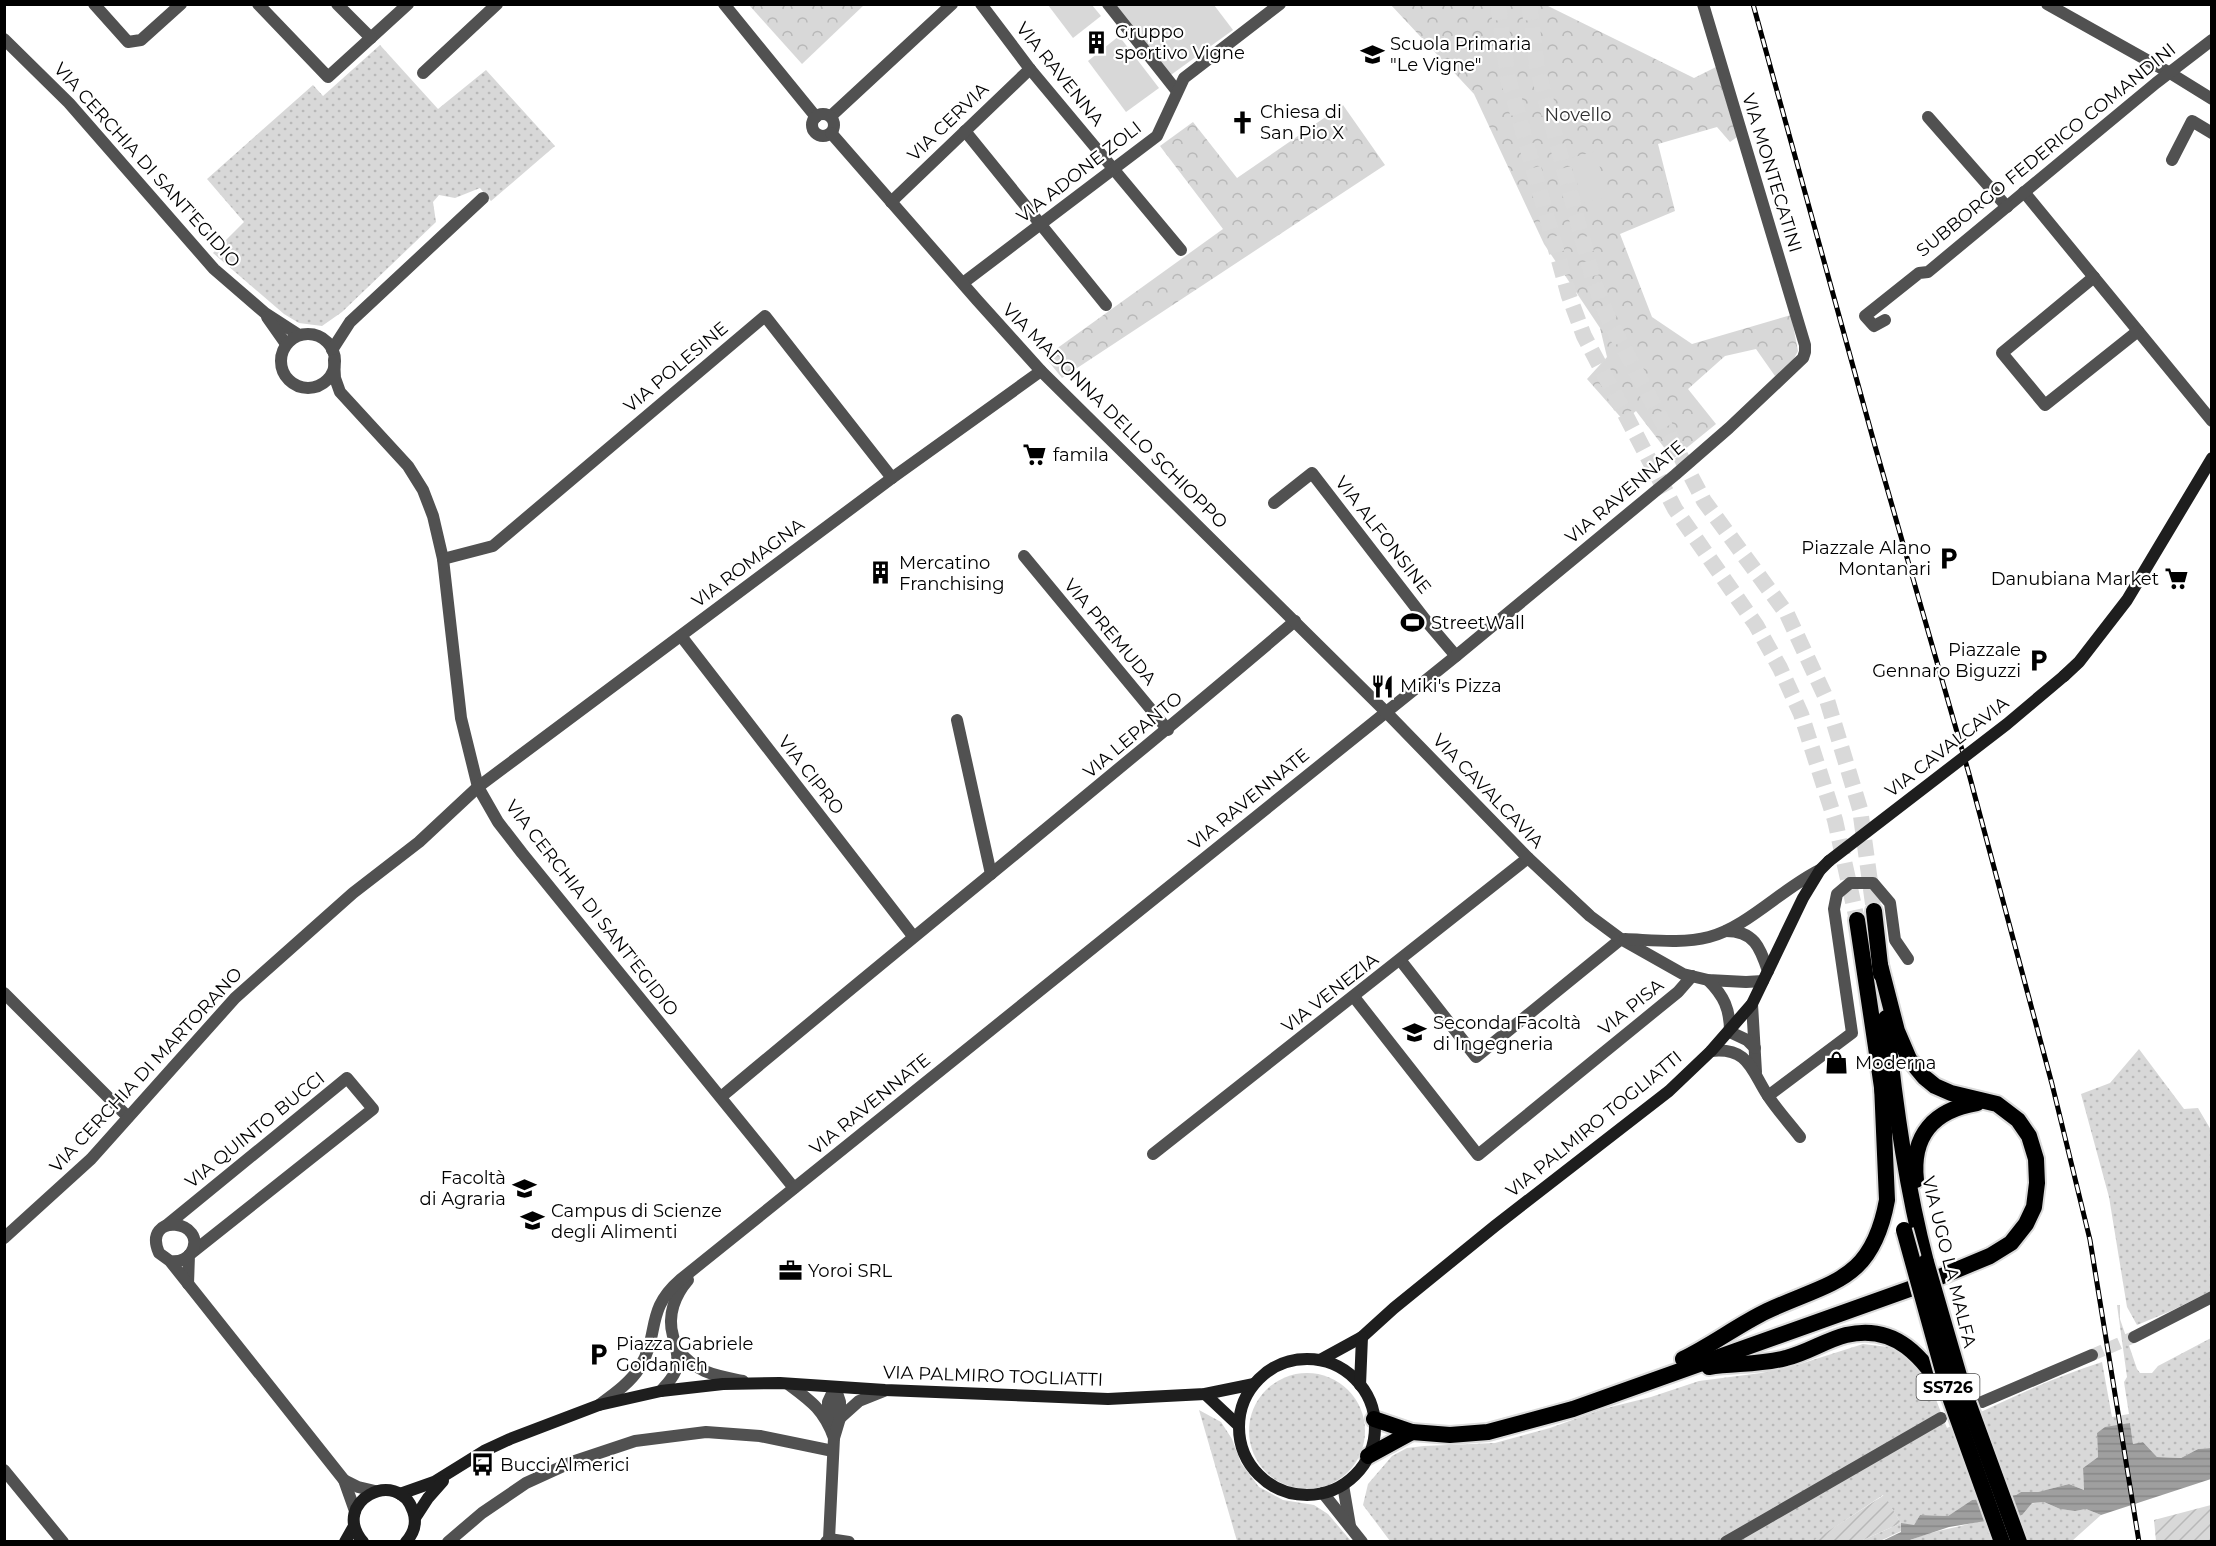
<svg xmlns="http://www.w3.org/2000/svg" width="2216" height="1546" font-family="Montserrat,sans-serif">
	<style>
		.grass { fill: url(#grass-dots) }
		.forest { fill: url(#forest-crowns) }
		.garden { fill: url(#garden-furrows) }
		.pitch { fill: #d8d8d8 }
		.water { fill: url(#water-rules) }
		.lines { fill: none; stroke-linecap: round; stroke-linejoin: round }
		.tertiary-tunnel { stroke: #d9d9d9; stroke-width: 12; stroke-dasharray: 12 6; stroke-linecap: butt }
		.trunk-tunnel { stroke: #d9d9d9; stroke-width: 16; stroke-dasharray: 16 8; stroke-linecap: butt }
		.trunk-casing { stroke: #dbdbdb; stroke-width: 20 }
		.minor { stroke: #515151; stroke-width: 12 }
		.tertiary { stroke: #515151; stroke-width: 12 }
		.secondary { stroke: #1e1e1e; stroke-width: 12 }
		.trunk { stroke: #000; stroke-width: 16 }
		.rail-casing { stroke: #000; stroke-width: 5 }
		.rail { stroke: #fff; stroke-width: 3; stroke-dasharray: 9; stroke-linecap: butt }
		.trunk-bridge-casing { stroke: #dbdbdb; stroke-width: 20; stroke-linecap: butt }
		.secondary-bridge { stroke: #1e1e1e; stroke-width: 12 }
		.trunk-bridge { stroke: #000; stroke-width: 16 }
		.labels { text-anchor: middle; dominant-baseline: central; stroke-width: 4.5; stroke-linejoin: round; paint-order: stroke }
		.shield { fill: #fff; stroke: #4c4c4c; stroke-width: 1.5 }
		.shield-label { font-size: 16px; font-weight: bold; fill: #000 }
		.poi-label { font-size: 18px; fill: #000; stroke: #fff; text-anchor: start }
		.street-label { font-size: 18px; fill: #000; stroke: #fff }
		.park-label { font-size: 18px; fill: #2f2f2f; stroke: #fff }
	</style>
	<defs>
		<pattern id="grass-dots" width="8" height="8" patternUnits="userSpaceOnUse" patternTransform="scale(1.5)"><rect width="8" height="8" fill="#d8d8d8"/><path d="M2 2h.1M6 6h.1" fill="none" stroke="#b8b8b8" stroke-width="1.8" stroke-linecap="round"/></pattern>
		<pattern id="forest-crowns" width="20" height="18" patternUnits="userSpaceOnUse" patternTransform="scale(1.5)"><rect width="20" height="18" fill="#d8d8d8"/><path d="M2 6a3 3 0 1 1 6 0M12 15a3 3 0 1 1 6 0" fill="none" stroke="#b8b8b8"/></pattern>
		<pattern id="garden-furrows" width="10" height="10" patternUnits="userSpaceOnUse" patternTransform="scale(1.5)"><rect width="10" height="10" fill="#d8d8d8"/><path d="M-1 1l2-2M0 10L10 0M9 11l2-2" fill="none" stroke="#b8b8b8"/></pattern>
		<pattern id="water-rules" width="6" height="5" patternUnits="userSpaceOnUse" patternTransform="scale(1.5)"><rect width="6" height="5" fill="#9f9f9f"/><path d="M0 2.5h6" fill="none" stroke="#878787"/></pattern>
	</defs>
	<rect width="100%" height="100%" fill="#fff"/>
	<g class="grass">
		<polygon points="380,45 438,109 486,70 555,146 491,201 480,188 455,198 439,195 433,202 436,222 342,312 322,326 299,323 284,314 213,253 244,222 207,179 313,85 323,96"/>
		<polygon points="2139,1049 2184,1109 2198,1108 2211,1130 2211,1291 2171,1311 2137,1325 2127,1307 2109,1197 2081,1094 2110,1083"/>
		<path d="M2117 1305H2120V1319L2137 1369 2140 1373H2152L2158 1366 2211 1338V1448L2198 1449 2181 1458 2157 1457 2143 1442 2133 1444 2130 1423 2097 1433 2098 1457 2083 1468 2084 1490 2069 1484 2038 1492H2021L2016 1495 1972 1500 1948 1516 1920 1515 1914 1525 1880 1541H1861L1901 1523 1883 1495 1813 1542 1390 1541 1363 1505 1368 1484 1392 1456 1407 1448 1424 1446 1495 1443 1550 1428 1603 1409 1651 1397 1699 1381 1761 1373 1797 1365 1863 1344 1897 1348 1921 1369 1930 1384 1947 1428C1998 1404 2048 1379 2102 1362L2112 1417 2129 1414 2124 1382 2127 1377Z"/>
		<circle cx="1307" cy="1431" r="58"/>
		<polygon points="1199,1410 1221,1422 1232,1439 1241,1463 1259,1487 1283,1500 1314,1505 1328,1514 1351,1541 1237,1541"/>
		<path d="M2044 1502 2060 1509 2075 1511 2086 1509 2101 1515 2072 1541 1907 1542C1929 1531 1952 1529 1976 1522 1998 1516 2020 1503 2044 1502Z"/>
	</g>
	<g class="forest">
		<polygon points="749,5 864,5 802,64"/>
		<polygon points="1391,5 1546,5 1694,78 1716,67 1737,137 1730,142 1717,127 1658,144 1675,211 1620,234 1652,317 1692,344 1791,315 1798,351 1790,366 1775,376 1756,349 1725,356 1688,389 1716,424 1673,459 1636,411 1624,421 1587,379 1607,357 1600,328 1544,244 1474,94"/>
		<polygon points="1343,105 1385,165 1062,378 1045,357 1223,229 1160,146 1193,122 1237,178"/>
	</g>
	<g class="garden">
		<polygon points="1884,1495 1901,1523 1861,1541 1813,1541"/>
		<polygon points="2211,1505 2211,1541 2156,1541 2154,1520"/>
	</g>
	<g class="pitch">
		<polygon points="1048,5 1092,5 1101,16 1073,38"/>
		<polygon points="1112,5 1214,5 1233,30 1168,77"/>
		<polygon points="1119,36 1159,88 1126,112 1088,61"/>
		<polygon points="1596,151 1607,197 1582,203 1571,158"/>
	</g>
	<polygon class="water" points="2130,1423 2133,1444 2143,1442 2157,1457 2181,1458 2198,1449 2211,1448 2211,1479 2101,1515 2086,1509 2075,1511 2060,1509 2044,1502 2032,1503 2022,1515 1949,1527 1907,1541 1880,1542 1901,1532 1901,1523 1914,1525 1920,1515 1948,1516 1972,1500 2016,1495 2021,1492 2038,1492 2069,1484 2084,1490 2083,1468 2098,1457 2097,1433 2105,1427"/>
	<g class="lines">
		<polyline class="tertiary-tunnel" points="2092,1355 2134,1337"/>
		<g class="trunk-tunnel">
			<polyline points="1498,4 1508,78 1569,296 1584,336 1675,509 1756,625 1780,668 1801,714 1835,820 1857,920"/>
			<polyline points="1529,4 1537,67 1594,283 1609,320 1704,501 1787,614 1827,700 1860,809 1874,911"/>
		</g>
		<defs>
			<g id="trunk">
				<polyline points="1874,911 1881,974"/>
				<polyline points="1857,920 1883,1094"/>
				<path d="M1886 1018C1894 1100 1905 1182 1926 1262"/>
				<path d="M1916 1180C1911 1135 1934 1110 1977 1103"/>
				<path d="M1683 1359C1712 1345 1738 1325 1767 1311 1832 1281 1872 1282 1887 1200L1882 1085"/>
				<path d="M1709 1367C1734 1363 1761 1365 1786 1358 1807 1353 1826 1340 1846 1335 1897 1323 1922 1358 1948 1395"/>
				<polyline points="1374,1419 1412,1432 1450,1435 1488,1432 1573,1409 1918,1286 1990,1256 2011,1243 2026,1224 2034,1207 2037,1183 2036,1159 2029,1136 2018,1120 1997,1104 1951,1093 1935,1086 1924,1077 1909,1059 1897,1031 1880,965"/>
				<polyline points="1368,1456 1412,1432"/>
			</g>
		</defs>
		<use href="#trunk" class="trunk-casing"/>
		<g class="minor">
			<polyline points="94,4 128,42 141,40 181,4"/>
			<polyline points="258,4 328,77 408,4"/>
			<polyline points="337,4 371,38"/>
			<polyline points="981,4 1030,69 1181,250"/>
			<polyline points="1108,4 1176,90"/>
			<polyline points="2047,4 2170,73 2212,99"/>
			<polyline points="4,39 69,103 214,269 265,313 299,335"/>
			<polyline points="423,73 497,4"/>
			<polyline points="831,116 952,4"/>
			<polyline points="1928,117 2007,207"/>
			<polyline points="965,131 1106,305"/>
			<polyline points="2172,160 2192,121 2212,133"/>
			<polyline points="2024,192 2212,421"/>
			<polyline points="891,202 1030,69"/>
			<polyline points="2094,277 2002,353 2045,405 2138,331"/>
			<polyline points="963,283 1157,136 1184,78 1280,4"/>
			<polyline points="267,317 286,344"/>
			<polyline points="1885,320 1874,326 1865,316 1919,273 1928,272 2156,83 2212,40"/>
			<circle cx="308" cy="361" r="27"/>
			<polyline points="332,350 350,322 483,198"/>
			<polyline points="334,360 335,378 340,392 408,466 423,490 433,516 443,559 461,718 478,787 498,822 522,853 794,1188"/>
			<polyline points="1274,503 1312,473 1427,622 1456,656"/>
			<polyline points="1024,556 1168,730"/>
			<polyline points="443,559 493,546 765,316 892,478"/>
			<polyline points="681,636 913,936"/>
			<polyline points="957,720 991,874"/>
			<polyline points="1401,961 1476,1057 1621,939"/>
			<polyline points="4,993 128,1117"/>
			<polyline points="1354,997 1478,1155 1678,992 1692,976"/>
			<polyline points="1752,1004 1756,1072"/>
			<polyline points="1730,1032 1747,1040 1755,1048"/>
			<path d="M1711 1051C1749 1047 1751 1070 1768 1096 1778 1111 1790 1124 1800 1137"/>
			<polyline points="1768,1096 1852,1033 1834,909 1837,894 1850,883 1873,883 1890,903 1895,940 1908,959"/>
			<path d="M721 1097C912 937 1106 782 1295 621"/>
			<polyline points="1153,1154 1528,858"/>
			<polyline points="167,1225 347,1078 373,1109 189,1255 188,1284"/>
			<polyline points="4,1238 91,1159 235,998 353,893 419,842 478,787 892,478 1041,371"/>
			<path d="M170 1261C178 1262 186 1260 191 1253 210 1220 141 1211 159 1253L170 1261 344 1480 355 1511"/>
			<path d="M677 1349C697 1373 713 1375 743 1381"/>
			<path d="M788 1384C811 1401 824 1410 834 1438"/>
			<path d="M661 1391C666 1385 672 1379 675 1372 680 1359 676 1348 673 1336 667 1315 675 1295 688 1280"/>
			<path d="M599 1405C614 1394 630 1383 640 1367 660 1334 645 1310 680 1280L1456 656 1675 475 1729 428 1803 358 1805 352V345L1703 4"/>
			<polyline points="840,1418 859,1401 884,1391"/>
			<polyline points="828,1421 828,1402 835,1387"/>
			<polyline points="4,1470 63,1542"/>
			<polyline points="344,1480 358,1487 375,1491"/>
			<polyline points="829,1539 849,1542"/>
			<polyline points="448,1542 482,1513 526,1483 572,1462 635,1441 706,1432 760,1436 833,1451"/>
			<polyline points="826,1542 829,1539 834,1438 840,1418 840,1402 835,1387"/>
		</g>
		<g class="tertiary">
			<polyline points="724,4 816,117"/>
			<circle cx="823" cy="125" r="11"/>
			<polyline points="831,133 977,300 1041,371 1386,712 1528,858 1590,916 1621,939 1683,974 1708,980 1746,982 1763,981"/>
			<path d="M1726 931C1754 931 1760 947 1768 971"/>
			<path d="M1625 939C1652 940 1682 944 1709 937 1746 928 1784 887 1820 870"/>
			<path d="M1708 980C1724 996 1730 1009 1730 1032"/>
			<polyline points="2134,1337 2212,1297"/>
			<polyline points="1982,1402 2092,1355"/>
			<polyline points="1343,1485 1350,1526"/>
			<polyline points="1323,1493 1362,1542"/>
			<polyline points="1726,1542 1941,1418"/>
		</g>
		<g class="secondary">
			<polyline points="2064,676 2079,662 2127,600 2212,458"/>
			<circle cx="1307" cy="1427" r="68"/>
			<polyline points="1320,1360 1362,1337 1394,1308 1495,1226 1669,1091 1711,1051 1752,1004 1803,898 1820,870 1829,861"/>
			<polyline points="1360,1385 1362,1337"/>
			<polyline points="1205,1394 1238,1425"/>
			<polyline points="400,1494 434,1482 484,1451 510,1439 599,1405 661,1391 723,1384 780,1383 885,1390 1108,1399 1205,1394 1254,1384"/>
			<polyline points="415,1518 428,1498 443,1481"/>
			<polyline points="345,1542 354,1526"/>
			<path d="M363 1542C329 1502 398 1466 413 1511 417 1522 414 1533 406 1542"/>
		</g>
		<use href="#trunk" class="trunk"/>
		<defs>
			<polyline id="rail" points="1753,4 1875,446 1969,774 2052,1084 2090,1240 2139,1542"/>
		</defs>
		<use href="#rail" class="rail-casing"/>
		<use href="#rail" class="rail"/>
		<defs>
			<g id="trunk-bridge">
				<polyline points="1904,1230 1951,1400 2002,1542"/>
				<polyline points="1926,1262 1962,1386 2019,1542"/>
			</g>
		</defs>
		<use href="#trunk-bridge" class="trunk-bridge-casing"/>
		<polyline class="secondary-bridge" points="1829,861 2007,724 2064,676"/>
		<use href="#trunk-bridge" class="trunk-bridge"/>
	</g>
	<defs>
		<symbol id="building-bare" viewBox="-9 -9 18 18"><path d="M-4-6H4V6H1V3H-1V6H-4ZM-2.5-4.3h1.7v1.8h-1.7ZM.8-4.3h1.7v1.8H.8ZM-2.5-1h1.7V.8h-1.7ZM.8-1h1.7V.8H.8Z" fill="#000" stroke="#fff" stroke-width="2.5" paint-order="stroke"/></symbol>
		<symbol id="school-bare" viewBox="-9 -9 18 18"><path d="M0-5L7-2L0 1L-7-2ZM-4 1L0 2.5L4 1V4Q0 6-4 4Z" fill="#000" stroke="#fff" stroke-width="2.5" paint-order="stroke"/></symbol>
		<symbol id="church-bare" viewBox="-9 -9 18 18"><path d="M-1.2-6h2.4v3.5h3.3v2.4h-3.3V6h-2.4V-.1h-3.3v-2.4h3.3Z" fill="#000" stroke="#fff" stroke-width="2.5" paint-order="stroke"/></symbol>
		<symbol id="supermarket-bare" viewBox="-9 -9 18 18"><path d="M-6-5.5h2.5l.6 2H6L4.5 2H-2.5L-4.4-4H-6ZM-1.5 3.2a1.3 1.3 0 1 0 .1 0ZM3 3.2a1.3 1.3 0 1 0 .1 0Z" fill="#000" stroke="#fff" stroke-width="2.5" paint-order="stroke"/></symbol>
		<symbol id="parking-bare" viewBox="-9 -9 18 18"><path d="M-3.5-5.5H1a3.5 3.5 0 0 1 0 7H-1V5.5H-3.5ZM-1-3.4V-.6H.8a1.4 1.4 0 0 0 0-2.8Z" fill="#000" stroke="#fff" stroke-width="2.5" paint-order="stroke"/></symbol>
		<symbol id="stadium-bare" viewBox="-9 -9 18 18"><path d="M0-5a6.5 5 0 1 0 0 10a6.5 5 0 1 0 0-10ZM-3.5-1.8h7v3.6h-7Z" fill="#000" stroke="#fff" stroke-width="2.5" paint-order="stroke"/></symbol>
		<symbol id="restaurant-bare" viewBox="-9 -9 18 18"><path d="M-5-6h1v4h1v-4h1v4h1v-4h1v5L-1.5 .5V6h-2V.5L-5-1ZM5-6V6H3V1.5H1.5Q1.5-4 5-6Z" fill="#000" stroke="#fff" stroke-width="2.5" paint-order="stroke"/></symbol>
		<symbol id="university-bare" viewBox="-9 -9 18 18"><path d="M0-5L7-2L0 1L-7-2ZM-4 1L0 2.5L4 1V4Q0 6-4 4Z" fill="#000" stroke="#fff" stroke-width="2.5" paint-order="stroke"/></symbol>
		<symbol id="shop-bare" viewBox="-9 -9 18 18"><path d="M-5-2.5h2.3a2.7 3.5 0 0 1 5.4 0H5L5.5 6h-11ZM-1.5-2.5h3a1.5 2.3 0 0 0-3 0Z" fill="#000" stroke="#fff" stroke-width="2.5" paint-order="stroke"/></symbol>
		<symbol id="office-bare" viewBox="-9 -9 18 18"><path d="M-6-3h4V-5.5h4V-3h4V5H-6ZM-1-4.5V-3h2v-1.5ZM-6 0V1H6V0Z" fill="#000" stroke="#fff" stroke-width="2.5" paint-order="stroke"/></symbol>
		<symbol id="bus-bare" viewBox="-9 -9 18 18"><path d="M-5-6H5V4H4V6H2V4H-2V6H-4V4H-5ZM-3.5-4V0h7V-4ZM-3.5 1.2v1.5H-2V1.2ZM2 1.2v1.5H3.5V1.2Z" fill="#000" stroke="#fff" stroke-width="2.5" paint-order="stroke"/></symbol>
	</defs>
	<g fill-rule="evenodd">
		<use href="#building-bare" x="1080" y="26" width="33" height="33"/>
		<use href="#school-bare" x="1356" y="38" width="33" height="33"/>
		<use href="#church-bare" x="1226" y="106" width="33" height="33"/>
		<use href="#supermarket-bare" x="1018" y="438" width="33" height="33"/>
		<use href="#parking-bare" x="1932" y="542" width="33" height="33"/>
		<use href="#building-bare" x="864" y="556" width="33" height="33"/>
		<use href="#supermarket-bare" x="2160" y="562" width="33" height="33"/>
		<use href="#stadium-bare" x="1396" y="606" width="33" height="33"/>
		<use href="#parking-bare" x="2022" y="644" width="33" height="33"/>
		<use href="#restaurant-bare" x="1366" y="670" width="33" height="33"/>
		<use href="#university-bare" x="1398" y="1016" width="33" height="33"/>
		<use href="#shop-bare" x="1820" y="1046" width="33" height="33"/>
		<use href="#university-bare" x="508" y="1172" width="33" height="33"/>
		<use href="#university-bare" x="516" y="1204" width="33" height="33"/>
		<use href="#office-bare" x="774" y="1254" width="33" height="33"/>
		<use href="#parking-bare" x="582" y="1338" width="33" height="33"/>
		<use href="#bus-bare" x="466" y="1448" width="33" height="33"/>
	</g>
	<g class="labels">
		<rect class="shield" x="1916.5" y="1374" width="63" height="26" rx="4.5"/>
		<g class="shield-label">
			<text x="1948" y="1387">SS726</text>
		</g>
		<g class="poi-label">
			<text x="1115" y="32">Gruppo<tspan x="1115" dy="21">sportivo Vigne</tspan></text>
			<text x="1390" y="44">Scuola Primaria<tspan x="1390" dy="21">"Le Vigne"</tspan></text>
			<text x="1260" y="112">Chiesa di<tspan x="1260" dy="21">San Pio X</tspan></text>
			<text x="1053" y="455">famila</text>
			<text x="1931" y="548" text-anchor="end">Piazzale Alano<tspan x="1931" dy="21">Montanari</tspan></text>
			<text x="899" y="563">Mercatino<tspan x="899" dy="21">Franchising</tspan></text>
			<text x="2159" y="579" text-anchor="end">Danubiana Market</text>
			<text x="1431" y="623">StreetWall</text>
			<text x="2021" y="650" text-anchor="end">Piazzale<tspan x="2021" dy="21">Gennaro Biguzzi</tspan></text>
			<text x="1400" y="686">Miki's Pizza</text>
			<text x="1433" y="1023">Seconda Facoltà<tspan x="1433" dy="21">di Ingegneria</tspan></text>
			<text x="1855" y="1063">Moderna</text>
			<text x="506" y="1178" text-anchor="end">Facoltà<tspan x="506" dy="21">di Agraria</tspan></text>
			<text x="551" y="1211">Campus di Scienze<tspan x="551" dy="21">degli Alimenti</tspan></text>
			<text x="808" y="1271">Yoroi SRL</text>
			<text x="616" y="1344">Piazza Gabriele<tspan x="616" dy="21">Goidanich</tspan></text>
			<text x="500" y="1465">Bucci Almerici</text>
		</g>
		<g class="street-label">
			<text transform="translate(1060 74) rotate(51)">VIA RAVENNA</text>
			<text transform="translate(948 122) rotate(-44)">VIA CERVIA</text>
			<text transform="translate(2046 150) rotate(-39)">SUBBORGO FEDERICO COMANDINI</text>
			<text transform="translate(147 165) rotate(48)">VIA CERCHIA DI SANT'EGIDIO</text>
			<text transform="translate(1079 172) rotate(-38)">VIA ADONE ZOLI</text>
			<text transform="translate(1772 173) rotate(73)">VIA MONTECATINI</text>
			<text transform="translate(676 367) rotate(-40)">VIA POLESINE</text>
			<text transform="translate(1115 416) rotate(45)">VIA MADONNA DELLO SCHIOPPO</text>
			<text transform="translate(1625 492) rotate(-40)">VIA RAVENNATE</text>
			<text transform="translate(1383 535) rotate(52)">VIA ALFONSINE</text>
			<text transform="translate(748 563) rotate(-37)">VIA ROMAGNA</text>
			<text transform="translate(1110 632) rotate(50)">VIA PREMUDA</text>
			<text transform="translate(1133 735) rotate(-40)">VIA LEPANTO</text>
			<text transform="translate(1947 747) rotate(-38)">VIA CAVALCAVIA</text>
			<text transform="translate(811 775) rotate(52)">VIA CIPRO</text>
			<text transform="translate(1488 791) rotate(46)">VIA CAVALCAVIA</text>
			<text transform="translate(1249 799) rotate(-39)">VIA RAVENNATE</text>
			<text transform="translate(592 908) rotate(52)">VIA CERCHIA DI SANT'EGIDIO</text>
			<text transform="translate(1330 993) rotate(-38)">VIA VENEZIA</text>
			<text transform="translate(1631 1007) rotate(-39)">VIA PISA</text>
			<text transform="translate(146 1070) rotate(-47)">VIA CERCHIA DI MARTORANO</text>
			<text transform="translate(870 1104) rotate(-39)">VIA RAVENNATE</text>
			<text transform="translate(1594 1124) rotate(-39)">VIA PALMIRO TOGLIATTI</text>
			<text transform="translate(255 1130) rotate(-39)">VIA QUINTO BUCCI</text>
			<text transform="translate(1949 1262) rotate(76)">VIA UGO LA MALFA</text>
			<text transform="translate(993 1376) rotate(2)">VIA PALMIRO TOGLIATTI</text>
		</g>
		<g class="park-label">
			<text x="1578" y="115">Novello</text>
		</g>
	</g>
	<rect width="2216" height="1546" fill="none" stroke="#000000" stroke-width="12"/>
</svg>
